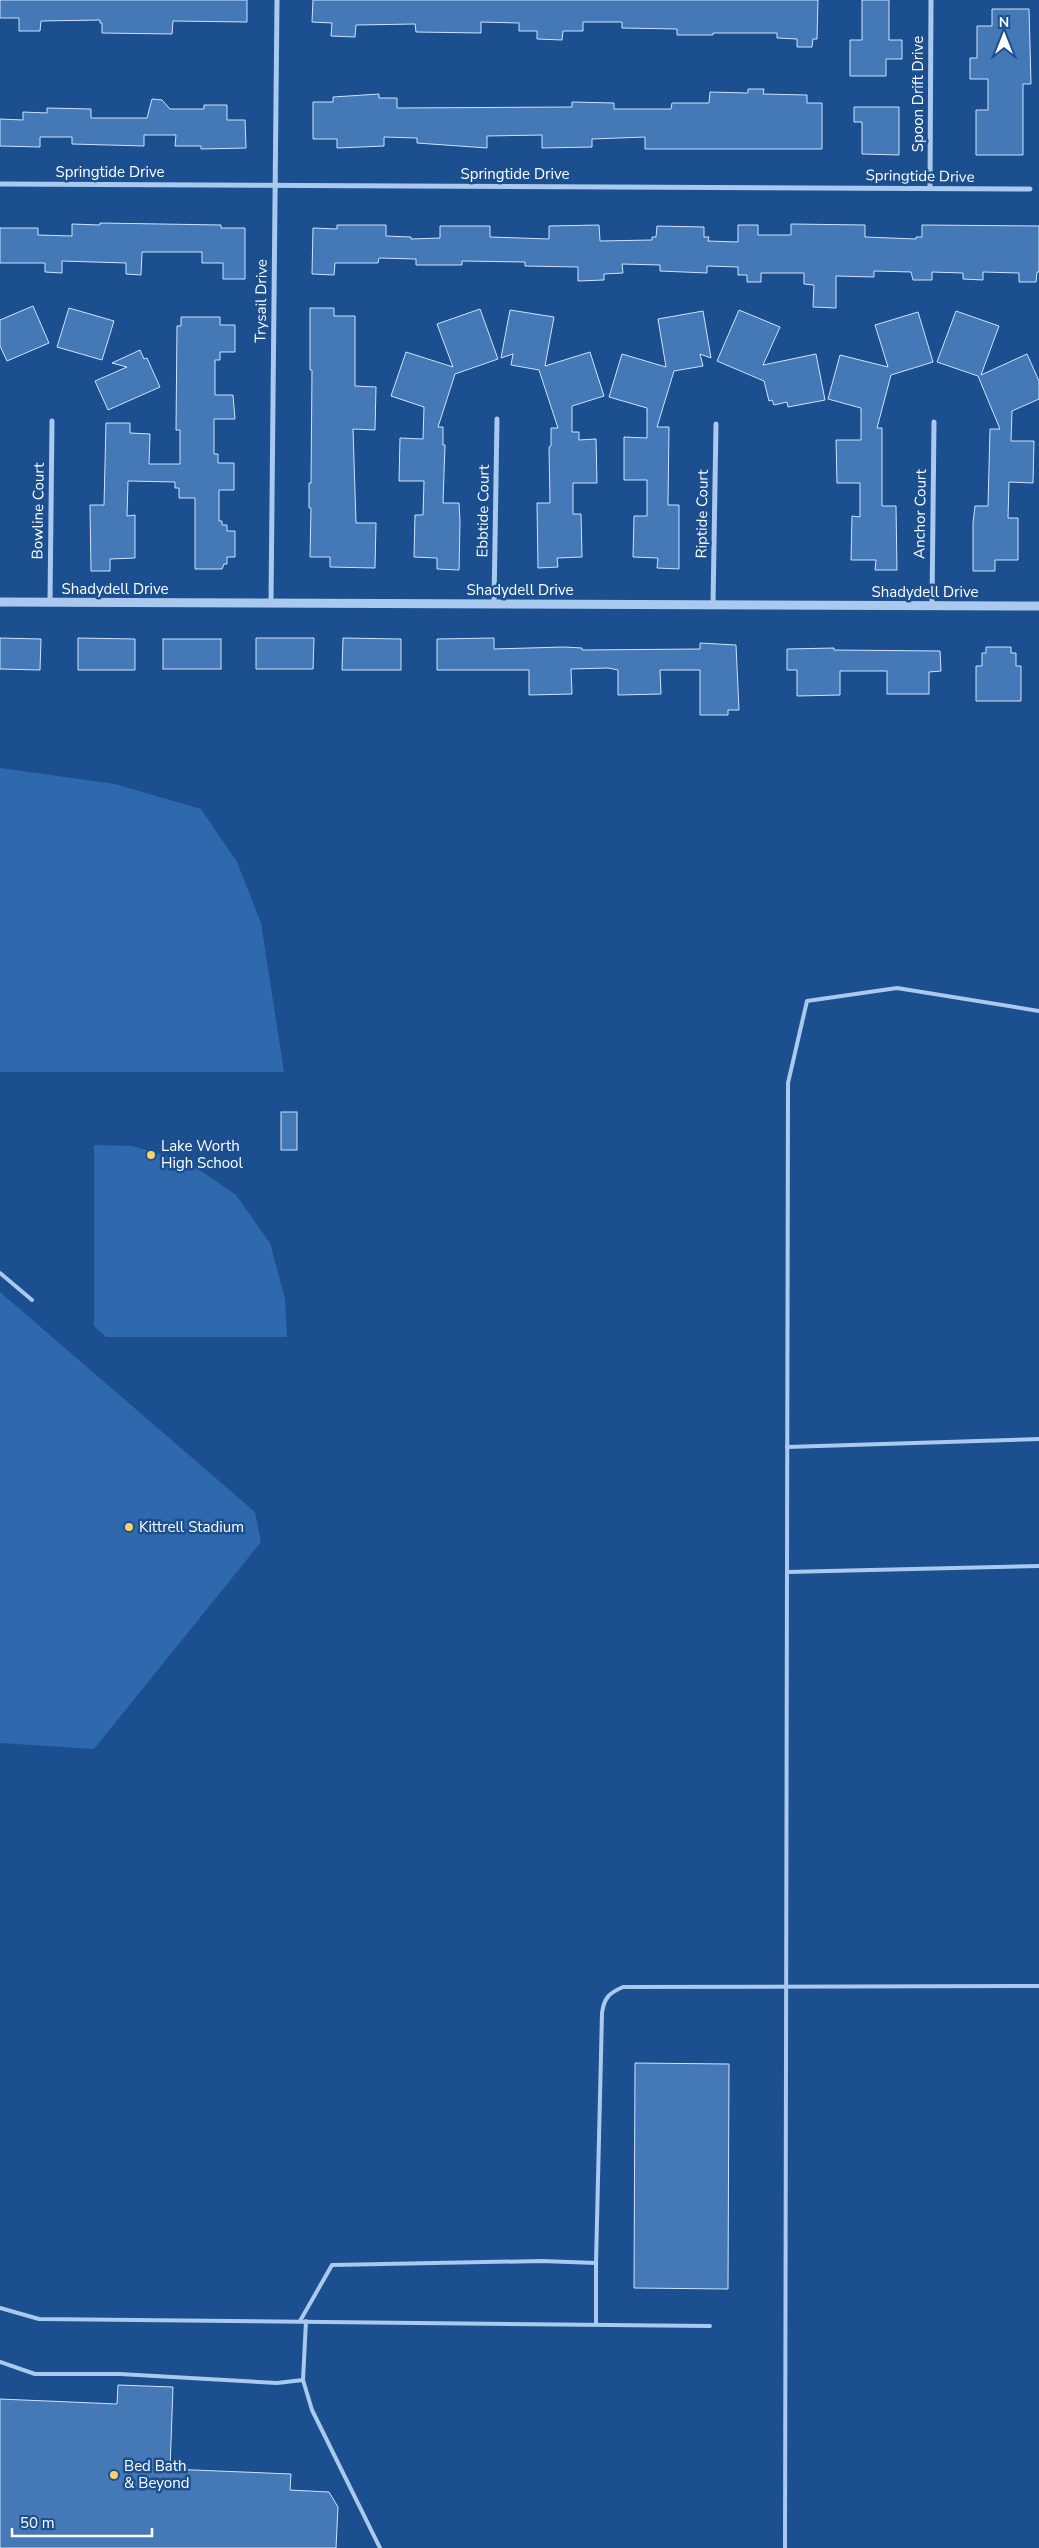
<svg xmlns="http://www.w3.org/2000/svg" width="1039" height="2548" font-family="'Nunito Sans',sans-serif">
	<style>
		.green { fill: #2e69ad }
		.building { fill: #4478b7; stroke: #cfe3fa }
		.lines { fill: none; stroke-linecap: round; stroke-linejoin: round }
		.service { stroke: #a9c9ee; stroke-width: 4 }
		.minor { stroke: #a9c9ee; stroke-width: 5 }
		.tertiary { stroke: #a9c9ee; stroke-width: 9 }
		.poi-dot { fill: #ffd166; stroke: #1b4f8f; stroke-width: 2 }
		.labels { text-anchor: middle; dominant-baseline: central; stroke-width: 5; stroke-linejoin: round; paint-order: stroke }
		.street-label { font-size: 15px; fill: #fff; stroke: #1b4f8f }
		.poi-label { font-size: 15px; fill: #fff; stroke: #1b4f8f; text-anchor: start }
	</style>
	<rect width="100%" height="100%" fill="#1b4f8f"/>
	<g class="green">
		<polygon points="0,768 115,784 201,809 237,862 261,923 284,1072 0,1072"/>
		<polygon points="94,1145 132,1146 188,1162 236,1195 270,1243 285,1299 287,1337 106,1337 94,1326"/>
		<polygon points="0,1292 255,1512 261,1542 94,1749 0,1743"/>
	</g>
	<g class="building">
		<polygon points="0,0 247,0 247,22 173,21 172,34 102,33 102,23 100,23 100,20 41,21 40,31 19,31 19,18 0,18"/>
		<polygon points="313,0 818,0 817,39 813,39 812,47 797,47 797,39 777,38 777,33 713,33 713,35 677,35 677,29 622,28 622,22 583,22 583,31 563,31 562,40 537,39 537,31 519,31 519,23 481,22 481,33 416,32 415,24 356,25 355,37 331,36 332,23 312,22"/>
		<polygon points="862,0 889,0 889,40 902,40 902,59 886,59 886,76 850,76 850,40 862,40"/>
		<polygon points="992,9 1029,9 1031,84 1023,84 1023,155 976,155 976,110 988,110 988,79 970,79 970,58 977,58 977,26 992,26"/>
		<polygon points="748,89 764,89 763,94 807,95 807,103 822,103 822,149 645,149 645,137 592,139 592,147 542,148 542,135 487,136 487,148 417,143 417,138 384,137 384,146 337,148 337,139 313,139 313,102 333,102 333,97 379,94 379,98 397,98 397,108 572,107 572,102 614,103 614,109 671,109 672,103 709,103 710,92 748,93"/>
		<polygon points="152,99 162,100 170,109 204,109 204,105 227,105 227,120 245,120 246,148 201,149 201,146 175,146 176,135 144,135 144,146 72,144 72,137 40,137 40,147 0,146 0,119 23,120 23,112 47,113 47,108 91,109 91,118 147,118"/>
		<polygon points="854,107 899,107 899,155 862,154 862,122 854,122"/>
		<polygon points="100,223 221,225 221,228 245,228 245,279 223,279 223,263 202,263 202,252 142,252 141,275 126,274 126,263 62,261 62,273 45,272 45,263 0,263 0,228 38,228 38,235 72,236 72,224 100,225"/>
		<polygon points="791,224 865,225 865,237 916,239 916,237 922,237 922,225 1039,226 1039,272 1037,272 1036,282 1019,282 1019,273 983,272 983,280 963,279 963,273 932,272 932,280 913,280 911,272 874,271 874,277 836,276 836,308 813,307 814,285 804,284 804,273 761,273 761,282 747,282 747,275 738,275 738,267 707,266 707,273 660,271 660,265 622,264 623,273 604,274 604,280 578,281 578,267 525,266 525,262 462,261 462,265 416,265 416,259 379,258 378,263 335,263 334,275 312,274 313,228 337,229 337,225 386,225 386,236 411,237 411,239 440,238 440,226 490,226 490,237 549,239 549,226 599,225 600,241 652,240 652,237 656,237 657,226 704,227 704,237 709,237 708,241 738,242 738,225 758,225 758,235 791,235"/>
		<polygon points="33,306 49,343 7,361 0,346 0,320"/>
		<polygon points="69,308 114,321 102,360 57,347"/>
		<polygon points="310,308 334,308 334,316 355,316 355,386 376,387 375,430 353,429 356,523 376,523 375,568 330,567 330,557 310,557 311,508 309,508 309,483 311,483 312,370 310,370"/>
		<polygon points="480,309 498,359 455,374 438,427 443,427 443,445 445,445 443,503 459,503 460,521 459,570 437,569 437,558 414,557 415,515 423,515 424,481 399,481 400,438 423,439 424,407 391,396 406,352 453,367 437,324"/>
		<polygon points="510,310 554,317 545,366 590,352 604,396 572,406 572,432 579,432 579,440 596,439 597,483 573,483 573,514 581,514 582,557 557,558 558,567 538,568 537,503 550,503 549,447 551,446 551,428 558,428 539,370 511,365 513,354 501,358"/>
		<polygon points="739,310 780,327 763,365 816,354 825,400 788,407 787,402 774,405 772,400 769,401 764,381 717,361"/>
		<polygon points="703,311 711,358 700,354 703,366 674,371 657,427 669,427 668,505 679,505 679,569 657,568 658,558 633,557 634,516 647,516 647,480 624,480 624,437 647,438 647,408 609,397 622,354 666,367 658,319"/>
		<polygon points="956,311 999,326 981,375 1027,354 1039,381 1039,399 1012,411 1011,441 1034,441 1033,483 1009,482 1008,518 1018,518 1018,560 995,560 995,571 973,571 973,523 975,506 988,506 990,429 1000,429 978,376 937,362"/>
		<polygon points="918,312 933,362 891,375 877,428 882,428 882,506 896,506 897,570 875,570 876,560 851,560 852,516 860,517 860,483 837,483 836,440 861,440 861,408 828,399 840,355 888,367 875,325"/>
		<polygon points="181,317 220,317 220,325 235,325 235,352 220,352 220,360 215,360 215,395 233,395 235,419 214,419 214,454 218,454 218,463 234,463 234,490 219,490 219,521 222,521 222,525 227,525 227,531 235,531 235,557 227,557 227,564 224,564 222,569 195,569 195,498 179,498 179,488 175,488 175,482 128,481 127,516 135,515 135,558 110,559 110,571 91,571 90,505 104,505 106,423 130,423 130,433 150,434 149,464 180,464 180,430 176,430 177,326 181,326"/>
		<polygon points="140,350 144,359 147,358 160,387 108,410 95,381 127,367 112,363"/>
		<polygon points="0,638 41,639 40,670 0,669"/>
		<polygon points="78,638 135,639 135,670 78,670"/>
		<polygon points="256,638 314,638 313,669 256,669"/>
		<polygon points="343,638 401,639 401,670 342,670"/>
		<polygon points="494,638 494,649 564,647 582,648 582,650 700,649 700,643 736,645 739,710 728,710 728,715 700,715 700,670 660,670 661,694 618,695 618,670 608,668 571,669 572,694 529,695 529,670 437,670 437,639"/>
		<rect x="163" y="639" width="58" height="30"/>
		<polygon points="986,647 1011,647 1011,653 1016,653 1016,666 1021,666 1021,701 976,701 976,666 982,666 982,653 986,653"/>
		<polygon points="834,648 834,650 940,651 941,671 929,672 929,694 887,694 887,671 840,671 840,695 797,696 797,670 787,670 787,649"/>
		<rect x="281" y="1112" width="16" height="38"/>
		<polygon points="635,2063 729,2064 728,2289 634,2288"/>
		<polygon points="118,2385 173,2387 170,2469 291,2474 290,2490 329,2492 338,2507 336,2548 0,2548 0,2399 117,2404"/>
	</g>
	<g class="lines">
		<g class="service">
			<polyline points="0,1273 32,1300"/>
			<polyline points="787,1447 1039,1439"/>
			<polyline points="787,1572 1039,1566"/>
			<path d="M596 2263 602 2013C604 1998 609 1993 623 1987L1039 1986"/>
			<polyline points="0,2308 39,2319 710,2326"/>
			<polyline points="300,2321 332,2265 542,2261 596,2263 596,2323"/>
			<polyline points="0,2362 35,2374 120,2374 277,2383 303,2380 312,2410 380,2548"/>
			<polyline points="303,2380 306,2321"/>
			<polyline points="785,2548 788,1083 807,1001 897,988 1039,1011"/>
		</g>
		<g class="minor">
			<polyline points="0,184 1030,189"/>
			<polyline points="930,188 931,0"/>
			<polyline points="50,602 52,421"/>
			<polyline points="271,603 277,0"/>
			<polyline points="494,604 497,419"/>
			<polyline points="713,605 716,424"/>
			<polyline points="932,605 934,422"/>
		</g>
		<polyline class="tertiary" points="0,602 1039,606"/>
	</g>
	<g class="poi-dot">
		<circle cx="151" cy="1155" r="5"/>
		<circle cx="129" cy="1527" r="5"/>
		<circle cx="114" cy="2475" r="5"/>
	</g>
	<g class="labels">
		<g class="street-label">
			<text transform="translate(918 94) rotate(-90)">Spoon Drift Drive</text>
			<text x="110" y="172">Springtide Drive</text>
			<text x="515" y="174">Springtide Drive</text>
			<text transform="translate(920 176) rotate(1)">Springtide Drive</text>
			<text transform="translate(261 301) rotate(-89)">Trysail Drive</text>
			<text transform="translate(38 511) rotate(-89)">Bowline Court</text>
			<text transform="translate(483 511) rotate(-89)">Ebbtide Court</text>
			<text transform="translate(702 514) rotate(-89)">Riptide Court</text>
			<text transform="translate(920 514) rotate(-89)">Anchor Court</text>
			<text x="115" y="589">Shadydell Drive</text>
			<text x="520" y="590">Shadydell Drive</text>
			<text x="925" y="592">Shadydell Drive</text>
		</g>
		<g class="poi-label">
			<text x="161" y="1146">Lake Worth<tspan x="161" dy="17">High School</tspan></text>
			<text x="139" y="1527">Kittrell Stadium</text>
			<text x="124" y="2466">Bed Bath<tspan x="124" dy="17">&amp; Beyond</tspan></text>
		</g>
	</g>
	<g transform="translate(1004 35)" stroke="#1b4f8f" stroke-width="4" paint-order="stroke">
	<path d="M0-4L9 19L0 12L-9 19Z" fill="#ffffff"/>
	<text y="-8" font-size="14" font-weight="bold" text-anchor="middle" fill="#ffffff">N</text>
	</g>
	<path d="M12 2528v8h140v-8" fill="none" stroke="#ffffff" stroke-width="2.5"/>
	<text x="20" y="2528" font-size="15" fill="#ffffff" stroke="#1b4f8f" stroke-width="4" paint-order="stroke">50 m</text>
</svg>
